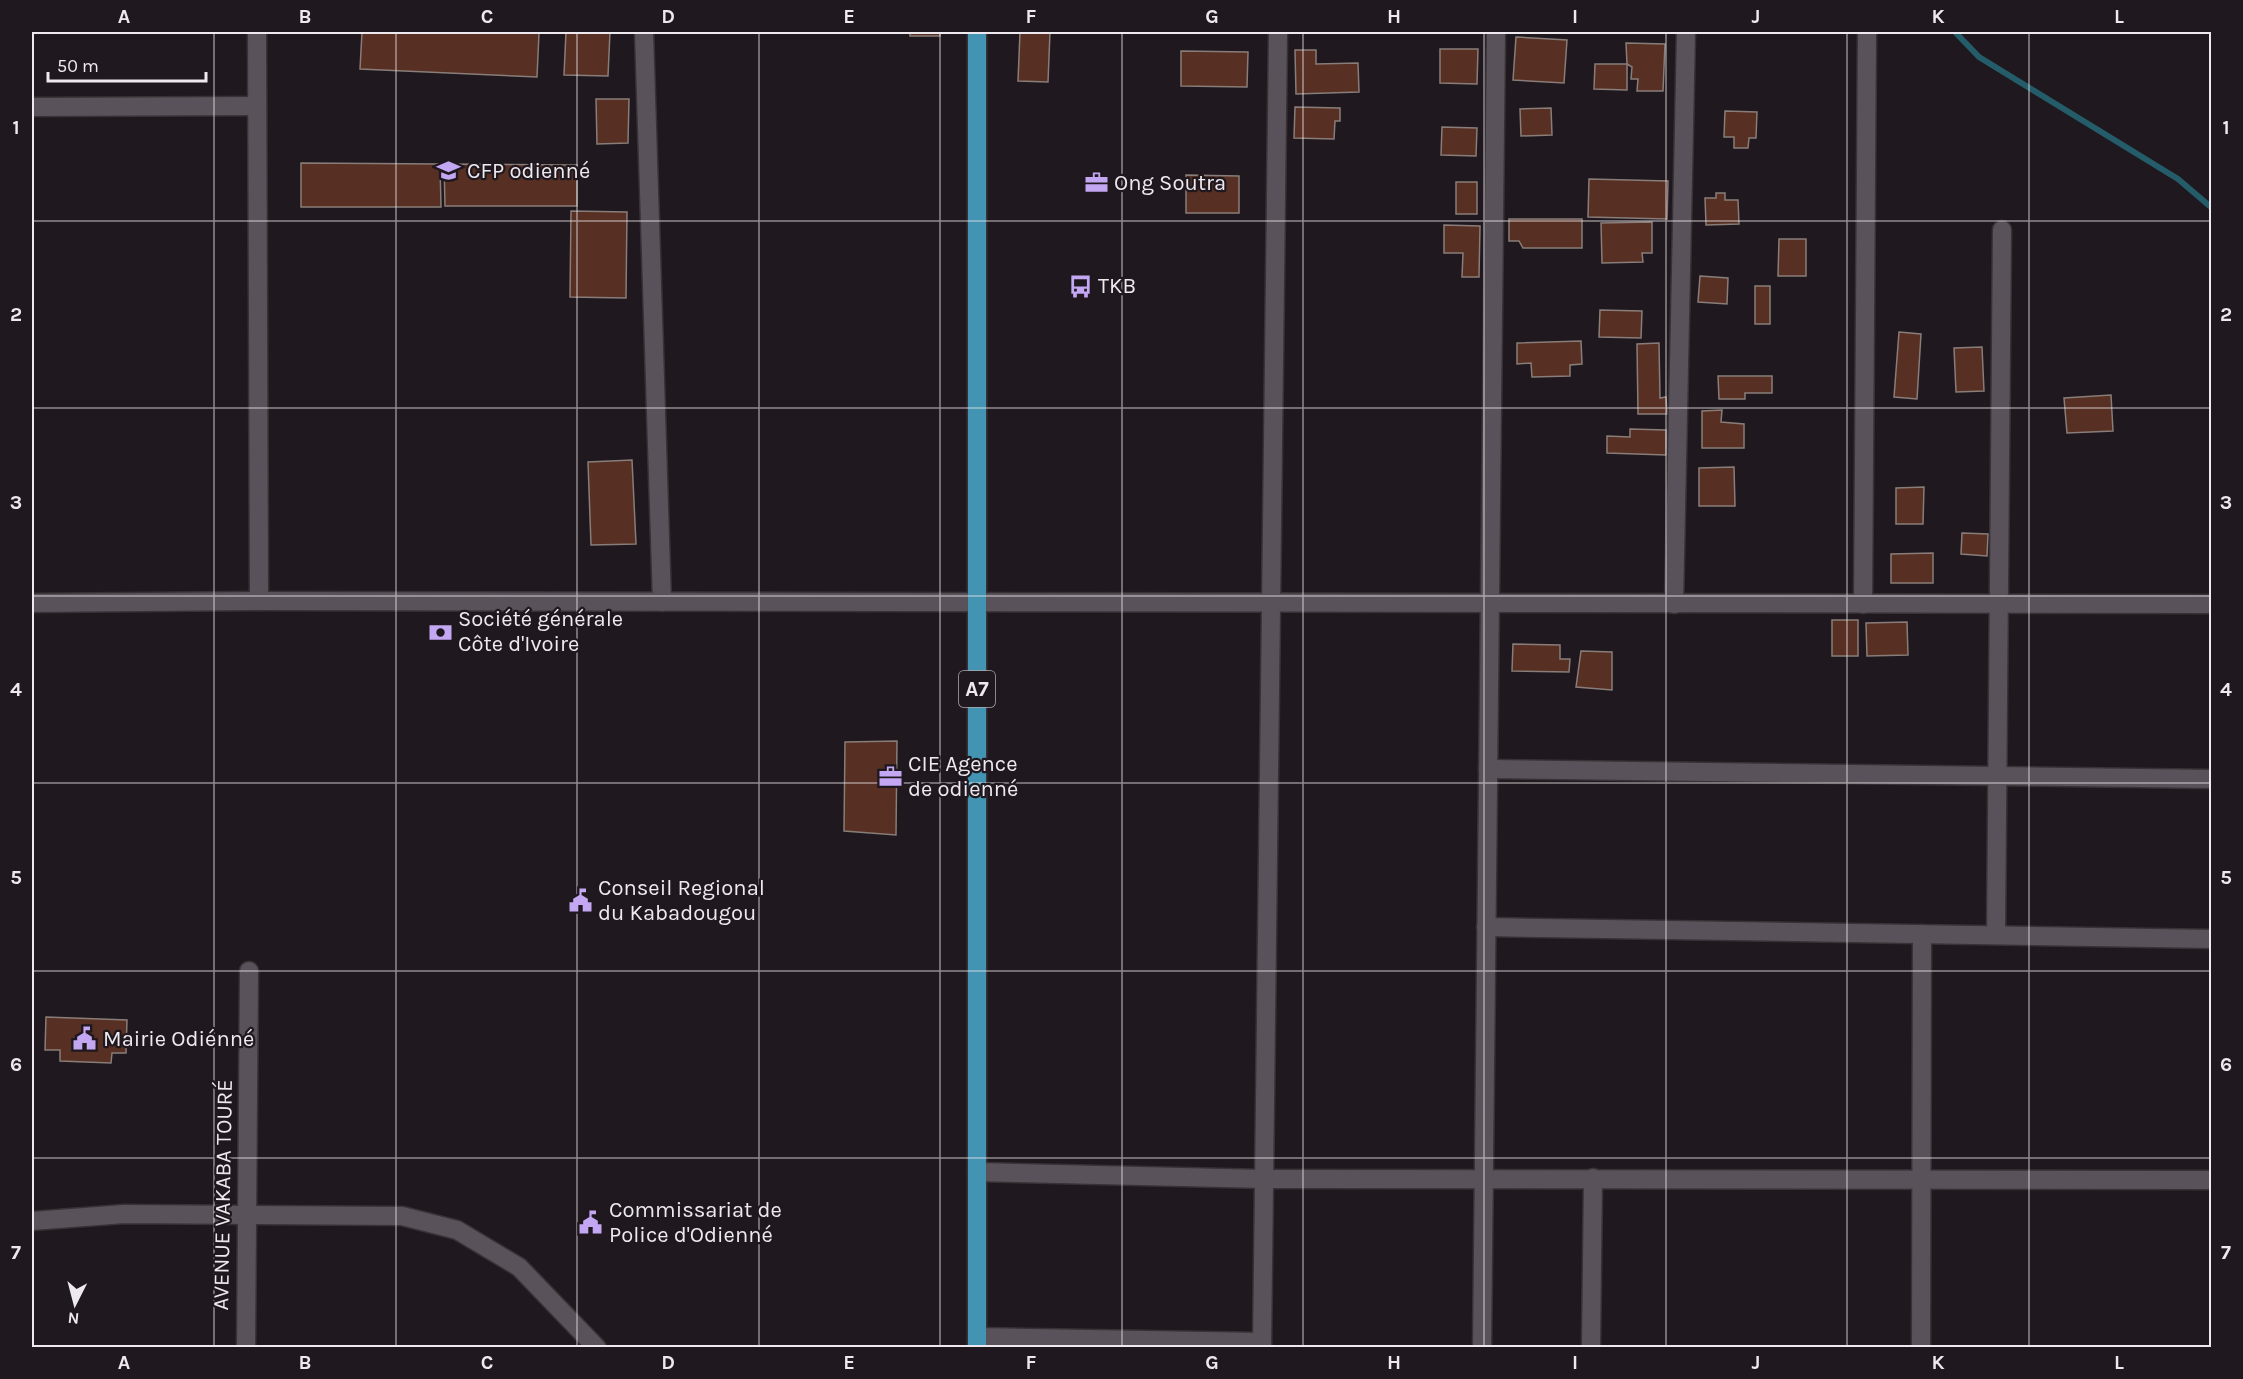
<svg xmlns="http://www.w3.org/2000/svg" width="2243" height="1379" font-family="Karla,sans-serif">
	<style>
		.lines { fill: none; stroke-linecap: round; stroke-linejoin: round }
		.stream { stroke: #245c69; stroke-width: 6 }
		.building { fill: #572f23; stroke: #897d79; stroke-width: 1.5 }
		.minor-casing { stroke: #373236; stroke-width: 21 }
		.major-casing { stroke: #373236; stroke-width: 21 }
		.minor { stroke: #5a525a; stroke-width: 18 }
		.major { stroke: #4394b2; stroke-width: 18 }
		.grid { fill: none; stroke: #eee9ee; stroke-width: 1.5; stroke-opacity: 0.55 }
		.labels { text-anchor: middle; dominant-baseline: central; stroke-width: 4.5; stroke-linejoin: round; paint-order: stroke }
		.shield { fill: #1f181e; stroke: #b0aab0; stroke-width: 1.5 }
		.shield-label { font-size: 21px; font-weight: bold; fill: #eee9ee }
		.poi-label { font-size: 22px; fill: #eee9ee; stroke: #1f181e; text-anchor: start }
		.street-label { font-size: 22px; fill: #eee9ee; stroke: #1f181e }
		.neatline { fill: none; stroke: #eee9ee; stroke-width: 2 }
		.grid-label { font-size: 20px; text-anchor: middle; font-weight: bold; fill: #eee9ee }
	</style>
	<rect width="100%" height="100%" fill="#1f181e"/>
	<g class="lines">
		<polyline class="stream" points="1955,32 1979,57 2178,179 2212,208"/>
	</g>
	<g class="building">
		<polygon points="362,32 539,33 537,77 360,69"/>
		<polygon points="566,32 610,32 608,76 564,75"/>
		<rect x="910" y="32" width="30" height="4"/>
		<polygon points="1020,32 1050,32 1048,82 1018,81"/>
		<polygon points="1516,37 1567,40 1564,83 1513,80"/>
		<polygon points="1626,43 1665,44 1663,91 1637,91 1638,79 1631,79 1632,67 1627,64"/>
		<polygon points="1440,49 1478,49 1477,84 1440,83"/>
		<polygon points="1295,50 1316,50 1316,64 1358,63 1359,92 1296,94"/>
		<polygon points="1181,51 1248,52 1247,87 1181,86"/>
		<polygon points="1595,64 1627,64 1627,90 1594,89"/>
		<polygon points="596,99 629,99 628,143 597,144"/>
		<polygon points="1295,107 1340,108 1340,121 1335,121 1334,139 1294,138"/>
		<polygon points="1551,108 1552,135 1521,136 1520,109"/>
		<polygon points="1725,111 1757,112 1756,138 1749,138 1748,148 1734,148 1734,137 1724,137"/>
		<polygon points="1442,127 1477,128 1476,156 1441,155"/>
		<polygon points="301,163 440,164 441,207 301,207"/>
		<polygon points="444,164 577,165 577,206 445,206"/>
		<polygon points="1186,175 1239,176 1239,213 1186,213"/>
		<polygon points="1589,179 1668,181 1667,219 1588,217"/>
		<rect x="1456" y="182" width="21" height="32"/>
		<polygon points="1716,193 1725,193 1725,200 1738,200 1739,224 1706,225 1705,198 1716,198"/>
		<polygon points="571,211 627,212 626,298 570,297"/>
		<polygon points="1509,219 1582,219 1582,248 1523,248 1519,241 1509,241"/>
		<polygon points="1652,222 1652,253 1642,253 1643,262 1602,263 1601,223"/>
		<polygon points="1444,225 1480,226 1479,277 1462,277 1463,253 1444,253"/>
		<polygon points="1779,239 1806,239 1806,276 1778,276"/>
		<polygon points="1700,276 1728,278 1727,304 1698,302"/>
		<rect x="1755" y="286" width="15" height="38"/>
		<polygon points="1600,310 1642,311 1641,338 1599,337"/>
		<polygon points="1899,332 1921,334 1917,399 1894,397"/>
		<polygon points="1581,341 1582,364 1570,365 1570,376 1532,377 1531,363 1517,364 1517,343"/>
		<polygon points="1659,343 1660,398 1666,397 1667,414 1638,414 1637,344"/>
		<polygon points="1982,347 1984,391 1956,392 1954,348"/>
		<polygon points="1718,376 1772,376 1772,393 1745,393 1745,399 1719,399"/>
		<polygon points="2111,395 2113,431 2067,433 2064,398"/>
		<polygon points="1722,410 1721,422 1744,424 1744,448 1702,448 1702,411"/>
		<polygon points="1630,429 1666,430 1666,455 1607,453 1607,436 1630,437"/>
		<polygon points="632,460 636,544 591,545 588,462"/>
		<polygon points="1734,467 1735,506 1699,506 1699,468"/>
		<polygon points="1924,487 1923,524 1896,524 1896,488"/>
		<polygon points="1962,533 1988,534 1987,556 1961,554"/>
		<polygon points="1933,553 1933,583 1891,583 1891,554"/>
		<rect x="1832" y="620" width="26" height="36"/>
		<polygon points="1907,622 1908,655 1867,656 1866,623"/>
		<polygon points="1513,644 1560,645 1560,659 1570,659 1569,672 1512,671"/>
		<polygon points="1581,651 1612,652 1612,690 1576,687"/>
		<polygon points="897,741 896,835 844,831 845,742"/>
		<polygon points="46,1017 127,1020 126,1053 112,1053 111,1063 60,1061 60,1050 45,1050"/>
	</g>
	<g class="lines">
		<defs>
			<g id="minor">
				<polyline points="257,32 259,601"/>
				<polyline points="644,32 662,602"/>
				<polyline points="32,107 257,106"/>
				<polyline points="32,603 259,601 2212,604"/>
				<polyline points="1674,604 1686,32"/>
				<polyline points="1863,604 1867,32"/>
				<polyline points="1488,769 2212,779"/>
				<polyline points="1486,927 2212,939"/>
				<polyline points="1996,935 2002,230"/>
				<polyline points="977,1172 1264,1179 2212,1180"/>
				<polyline points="32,1221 124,1214 402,1216 457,1230 519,1267 597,1348"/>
				<polyline points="977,1337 1262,1342"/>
				<polyline points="246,1348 249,971"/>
				<polyline points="1262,1348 1278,32"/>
				<polyline points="1482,1348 1496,32"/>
				<polyline points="1591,1348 1593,1178"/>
				<polyline points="1921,1348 1922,934"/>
			</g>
			<polyline id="major" points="977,1348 977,32"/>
		</defs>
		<use href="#minor" class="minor-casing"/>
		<use href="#major" class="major-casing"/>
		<use href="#minor" class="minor"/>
		<use href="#major" class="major"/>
	</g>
	<path class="grid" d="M214 32V1348M396 32V1348M577 32V1348M759 32V1348M940 32V1348M1122 32V1348M1303 32V1348M1484 32V1348M1666 32V1348M1847 32V1348M2029 32V1348M32 221H2212M32 408H2212M32 596H2212M32 783H2212M32 971H2212M32 1158H2212"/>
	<defs>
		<symbol id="school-bare" viewBox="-9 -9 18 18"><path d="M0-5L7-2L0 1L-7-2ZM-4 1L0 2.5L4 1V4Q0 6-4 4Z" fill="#c3a7f2" stroke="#1f181e" stroke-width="2.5" paint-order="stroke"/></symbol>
		<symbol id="office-bare" viewBox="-9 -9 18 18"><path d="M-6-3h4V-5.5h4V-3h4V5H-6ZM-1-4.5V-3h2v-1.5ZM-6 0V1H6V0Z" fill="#c3a7f2" stroke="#1f181e" stroke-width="2.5" paint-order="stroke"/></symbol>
		<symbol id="bus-bare" viewBox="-9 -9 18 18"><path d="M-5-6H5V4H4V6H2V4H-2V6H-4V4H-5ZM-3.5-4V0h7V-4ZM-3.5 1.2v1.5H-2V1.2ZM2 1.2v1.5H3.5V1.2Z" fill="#c3a7f2" stroke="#1f181e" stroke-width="2.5" paint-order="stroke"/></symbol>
		<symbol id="bank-bare" viewBox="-9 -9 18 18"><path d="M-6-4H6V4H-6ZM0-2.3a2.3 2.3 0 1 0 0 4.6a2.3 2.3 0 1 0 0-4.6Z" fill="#c3a7f2" stroke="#1f181e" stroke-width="2.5" paint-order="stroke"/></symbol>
		<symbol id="civic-bare" viewBox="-9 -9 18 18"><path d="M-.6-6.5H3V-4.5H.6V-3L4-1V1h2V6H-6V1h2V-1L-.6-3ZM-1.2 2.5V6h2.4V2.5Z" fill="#c3a7f2" stroke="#1f181e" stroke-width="2.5" paint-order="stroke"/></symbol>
	</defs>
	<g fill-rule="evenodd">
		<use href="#school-bare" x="432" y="154" width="33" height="33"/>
		<use href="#office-bare" x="1080" y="166" width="33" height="33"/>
		<use href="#bus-bare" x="1064" y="270" width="33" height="33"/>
		<use href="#bank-bare" x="424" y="616" width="33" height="33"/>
		<use href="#office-bare" x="874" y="760" width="33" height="33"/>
		<use href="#civic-bare" x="564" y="884" width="33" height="33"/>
		<use href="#civic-bare" x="68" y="1022" width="33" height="33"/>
		<use href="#civic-bare" x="574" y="1206" width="33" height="33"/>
	</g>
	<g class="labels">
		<rect class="shield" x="959" y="671" width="36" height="36" rx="4.5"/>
		<g class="shield-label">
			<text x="977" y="689">A7</text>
		</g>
		<g class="poi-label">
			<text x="467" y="171">CFP odienné</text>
			<text x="1114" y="183">Ong Soutra</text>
			<text x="1098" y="286">TKB</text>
			<text x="458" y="619">Société générale<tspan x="458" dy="25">Côte d'Ivoire</tspan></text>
			<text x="908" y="764">CIE Agence<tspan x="908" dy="25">de odienné</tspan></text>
			<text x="598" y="888">Conseil Regional<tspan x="598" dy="25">du Kabadougou</tspan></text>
			<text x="103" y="1039">Mairie Odiénné</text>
			<text x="609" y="1210">Commissariat de<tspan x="609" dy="25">Police d'Odienné</tspan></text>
		</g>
		<g class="street-label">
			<text transform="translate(223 1195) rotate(-89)">AVENUE VAKABA TOURÉ</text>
		</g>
	</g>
	<rect width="2243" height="1379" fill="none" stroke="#1f181e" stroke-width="66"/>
	<g transform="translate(75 1304) rotate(186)" stroke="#1f181e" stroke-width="4.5" paint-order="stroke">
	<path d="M0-4.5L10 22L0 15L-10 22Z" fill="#eee9ee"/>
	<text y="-9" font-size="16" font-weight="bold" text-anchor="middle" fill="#eee9ee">N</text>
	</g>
	<path d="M48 72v9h158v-9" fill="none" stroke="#eee9ee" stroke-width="3"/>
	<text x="57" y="72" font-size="18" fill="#eee9ee" stroke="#1f181e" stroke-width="4.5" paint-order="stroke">50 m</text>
	<rect x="33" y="33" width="2177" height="1313" class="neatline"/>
	<g class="grid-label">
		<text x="124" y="23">A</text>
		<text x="305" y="23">B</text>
		<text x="487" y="23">C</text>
		<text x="668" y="23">D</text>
		<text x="849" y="23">E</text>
		<text x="1031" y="23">F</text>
		<text x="1212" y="23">G</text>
		<text x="1394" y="23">H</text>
		<text x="1575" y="23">I</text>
		<text x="1756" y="23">J</text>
		<text x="1938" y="23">K</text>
		<text x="2119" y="23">L</text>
		<text x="16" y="134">1</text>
		<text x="2226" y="134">1</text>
		<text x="16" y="321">2</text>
		<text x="2226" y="321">2</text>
		<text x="16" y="509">3</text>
		<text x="2226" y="509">3</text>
		<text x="16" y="696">4</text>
		<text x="2226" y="696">4</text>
		<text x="16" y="884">5</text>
		<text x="2226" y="884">5</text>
		<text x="16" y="1071">6</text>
		<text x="2226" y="1071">6</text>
		<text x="16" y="1259">7</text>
		<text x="2226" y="1259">7</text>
		<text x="124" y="1369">A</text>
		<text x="305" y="1369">B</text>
		<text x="487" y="1369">C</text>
		<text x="668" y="1369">D</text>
		<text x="849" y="1369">E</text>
		<text x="1031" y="1369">F</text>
		<text x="1212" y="1369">G</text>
		<text x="1394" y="1369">H</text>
		<text x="1575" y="1369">I</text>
		<text x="1756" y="1369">J</text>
		<text x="1938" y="1369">K</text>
		<text x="2119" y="1369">L</text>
	</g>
</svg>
